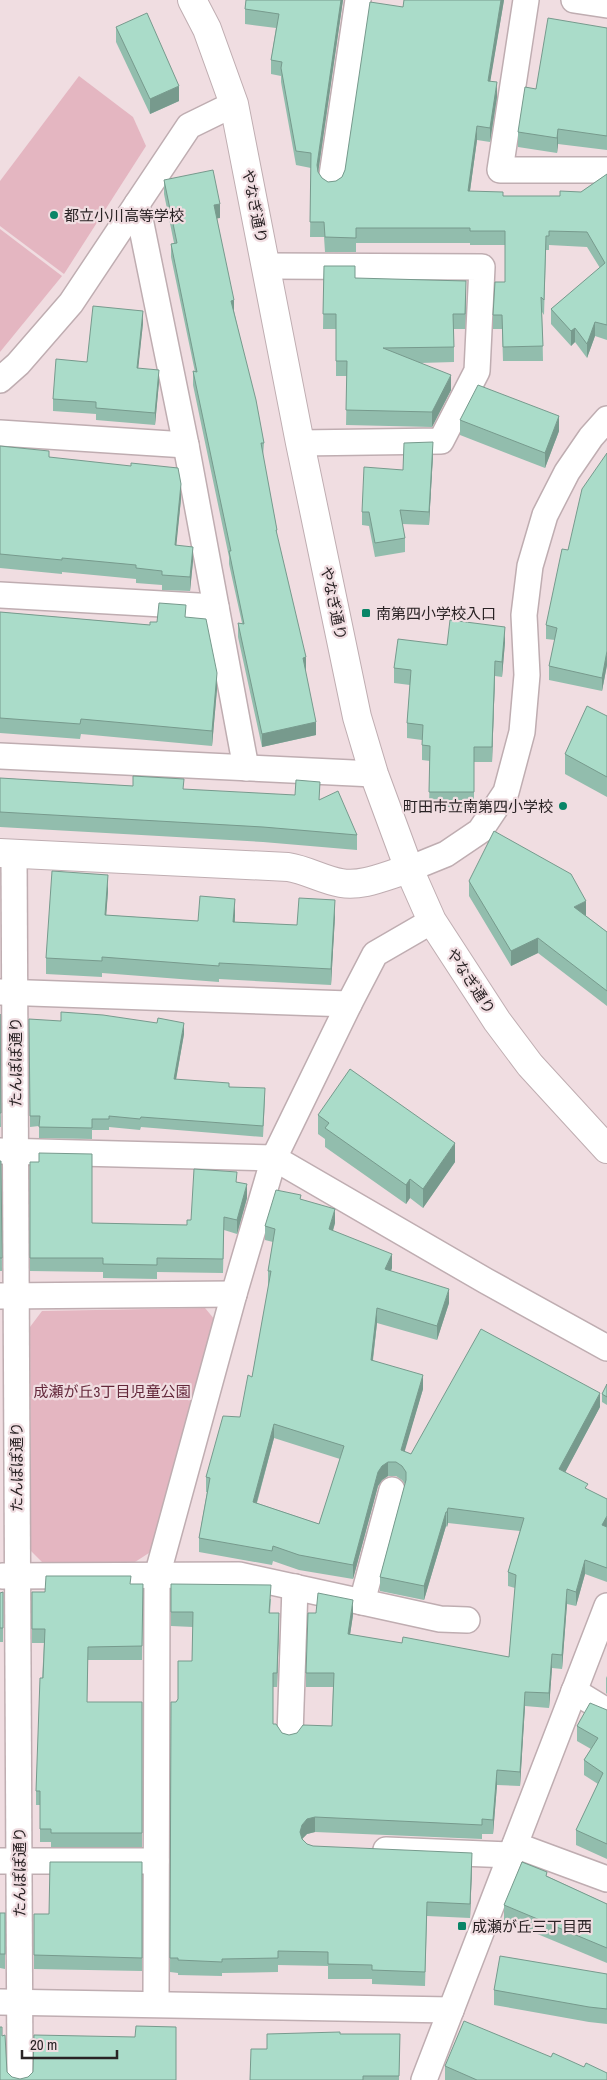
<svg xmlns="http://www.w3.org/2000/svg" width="607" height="2080" font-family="'Archivo Narrow','Noto Sans JP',sans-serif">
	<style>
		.green { fill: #e4b6c1 }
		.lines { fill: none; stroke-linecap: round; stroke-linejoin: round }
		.minor-casing { stroke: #bfadb1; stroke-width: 28 }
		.tertiary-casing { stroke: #bfadb1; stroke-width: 30 }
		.minor { stroke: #fff; stroke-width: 25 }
		.tertiary { stroke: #fff; stroke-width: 28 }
		.wall { fill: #92bdad; fill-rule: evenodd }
		.shaded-wall { fill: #779a8d }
		.building { fill: #aadcc9; stroke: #779a8d; fill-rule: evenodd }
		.poi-dot { fill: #098567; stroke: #f0dde1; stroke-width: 2 }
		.labels { text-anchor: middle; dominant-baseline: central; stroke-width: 4.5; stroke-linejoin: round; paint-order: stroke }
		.street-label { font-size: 15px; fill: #2a2325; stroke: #f0dde1 }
		.poi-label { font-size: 15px; fill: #2a2325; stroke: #f0dde1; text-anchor: start }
		.park-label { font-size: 15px; fill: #64283b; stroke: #f0dde1 }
	</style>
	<rect width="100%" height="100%" fill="#f0dde1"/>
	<g class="green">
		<polygon points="79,76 133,117 146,146 64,274 0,226 0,181"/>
		<polygon points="0,229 62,276 0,352"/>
		<polygon points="205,1308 215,1320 152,1551 135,1562 44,1564 31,1551 30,1327 42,1311"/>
	</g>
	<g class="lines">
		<defs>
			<g id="minor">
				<polyline points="526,0 500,170 607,170"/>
				<polyline points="574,0 607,5"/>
				<polyline points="331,182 358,0"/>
				<polyline points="137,204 186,445 246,768"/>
				<polyline points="267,266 482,267 477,371 441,441 300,443"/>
				<polyline points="0,380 18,364 71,303 189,126 234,104"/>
				<polyline points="0,433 186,445"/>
				<polyline points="0,595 216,607"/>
				<polyline points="0,756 374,774"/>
				<polyline points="14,853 20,2080"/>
				<polyline points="409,869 446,854 480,831 506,792 522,732 527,675 524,615 530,566 545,515 567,472 591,437 607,419"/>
				<polyline points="0,992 349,1004"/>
				<polyline points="0,1151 274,1158 486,1281 607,1348"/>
				<polyline points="0,1296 234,1294"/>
				<polyline points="2,1576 239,1575 440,1619 467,1620"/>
				<polyline points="362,1602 392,1490"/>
				<polyline points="574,1691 607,1711"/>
				<polyline points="290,1735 295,1587"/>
				<polyline points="515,1845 607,1879"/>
				<polyline points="386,1850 511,1855"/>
				<polyline points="0,1861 156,1861"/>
				<polyline points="0,2002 451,2010"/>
				<polyline points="156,2004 157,1576 234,1294 274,1158 349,1004 375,954 432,921"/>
				<polyline points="424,2080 607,1606"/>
			</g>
			<g id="tertiary">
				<polyline points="192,0 207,29 234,104 300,443 357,717 374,774 409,869 432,921 497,1021 530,1065 607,1149"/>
				<path d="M0 853 288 867C307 870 323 880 341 883 363 887 387 875 409 869"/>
			</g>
		</defs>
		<use href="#minor" class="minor-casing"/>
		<use href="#tertiary" class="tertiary-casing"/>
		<use href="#minor" class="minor"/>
		<use href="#tertiary" class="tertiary"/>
	</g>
	<g class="wall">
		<polygon points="246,0 343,0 318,173 322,178 328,182 336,181 342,177 345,170 403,7 404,0 504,0 490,81 497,97 490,142 477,140 470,191 503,196 560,196 581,192 607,174 607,340 595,336 587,358 575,342 571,346 551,324 551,309 600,268 587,247 549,245 549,250 546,250 544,315 542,312 543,361 503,361 502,329 493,329 493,315 505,282 505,245 470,245 470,243 356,243 356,252 325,252 324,237 310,237 311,168 296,165 281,82 281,76 271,74 271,60 276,28 245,24 245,9"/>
		<polygon points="116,27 179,101 150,114 116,42"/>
		<polygon points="607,28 607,150 558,144 557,153 518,147 518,132 536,89"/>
		<polygon points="164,180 220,218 217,218 234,311 264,443 263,456 277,530 277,537 306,670 305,671 316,735 262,747 238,637 238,623 242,623 229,564 229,557 193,385 193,371 195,372 171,257 171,244 174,243 164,194"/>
		<polygon points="324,266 355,278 466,296 465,329 454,329 454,362 420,363 451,390 432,427 346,425 347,376 336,376 336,329 323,329"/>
		<polygon points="143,323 138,368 159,382 155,425 96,420 96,414 53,411 53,399 87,362"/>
		<polygon points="460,420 559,431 545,468 460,435"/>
		<polygon points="0,446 49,457 181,499 176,545 193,561 190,591 162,590 162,585 136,583 136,579 62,572 62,574 0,568"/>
		<polygon points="607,453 607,665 602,691 549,680 549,666 555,640 546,639 546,625 568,550"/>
		<polygon points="433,455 429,525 402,524 405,538 405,552 375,557 369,526 362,525 362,512 403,470"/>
		<polygon points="0,612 150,625 157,622 186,617 217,689 212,746 81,734 80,739 0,733"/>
		<polygon points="505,642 502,677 495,676 492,762 474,762 474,807 429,807 430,761 422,760 422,740 407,738 407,723 410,685 394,683 394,668 447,645"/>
		<polygon points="607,716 607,797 565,774 565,754"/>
		<polygon points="0,778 184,789 320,800 357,835 357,850 263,842 0,827"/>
		<polygon points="469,881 586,916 607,932 607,1006 538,953 511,966 469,896"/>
		<polygon points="108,891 106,915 198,921 235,915 235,922 297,925 335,916 331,985 219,979 219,982 102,973 102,977 46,974 46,958"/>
		<polygon points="0,1014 1,1127 0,1127"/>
		<polygon points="29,1019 184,1034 176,1080 229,1087 265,1099 263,1137 141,1127 140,1130 109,1127 109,1130 92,1130 92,1139 39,1138 39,1126 30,1127"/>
		<polygon points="318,1115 455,1162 423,1208 410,1198 406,1204 325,1147 325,1139 318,1134"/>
		<polygon points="0,1161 1,1161 2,1271 0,1271"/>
		<polygon points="30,1162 39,1162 92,1223 187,1225 191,1220 237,1182 247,1198 237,1234 224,1230 223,1273 157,1272 157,1279 103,1278 103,1272 30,1271"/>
		<path d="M301 1199 335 1223 333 1231 392 1268 391 1271 449 1303 437 1340 377 1323 373 1360 423 1389 404 1451 411 1454 600 1407 565 1472 588 1490 607 1499V1582L585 1574 576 1606 567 1604 562 1669 552 1668 549 1708 525 1706 520 1786 497 1785 493 1834H482V1839L315 1832 307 1834 302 1839 307 1844 313 1846 472 1868 470 1918 427 1916 425 1986 372 1984V1979H328V1966L278 1965V1972L222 1973V1976L178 1975V1973L170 1972 171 1702H176L178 1699 192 1661 193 1627 171 1626V1584L271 1599 270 1613 279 1627 277 1687H273V1724L282 1733 289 1735 332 1726 333 1687H306V1673L353 1615 350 1635 402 1643 509 1657 515 1588 508 1586V1572L520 1531 448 1523 447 1527 446 1526 424 1600 380 1591V1577L405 1484 402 1480 396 1476H388L382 1480 378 1486 353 1579 299 1570 273 1561 272 1565 199 1552V1538L207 1492H206V1477L240 1417 252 1377 269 1285H268V1271L273 1242 265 1240V1226ZM274 1438 340 1459 319 1524 257 1503Z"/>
		<polygon points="607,1384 607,1405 602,1402 602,1394"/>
		<polygon points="131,1584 143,1584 142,1660 88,1660 87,1702 142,1702 142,1847 51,1847 51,1842 40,1842 40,1805 36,1805 36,1791 44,1643 32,1643 32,1592 45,1592"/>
		<polygon points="3,1592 3,1642 0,1642 0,1593"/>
		<polygon points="607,1676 607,1694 606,1693 606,1678"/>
		<polygon points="607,1710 607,1859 576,1845 576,1830 598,1784 584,1775 584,1760 591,1749 577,1741 577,1726"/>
		<polygon points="142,1862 142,1971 34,1969 34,1914 49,1914"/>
		<polygon points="547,1876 607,1904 607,1963 504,1920 504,1905"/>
		<polygon points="0,1913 5,1913 5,1969 0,1968"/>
		<polygon points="607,1974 607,2024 589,2022 494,2005 494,1990"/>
		<polygon points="340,2034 400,2034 399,2080 250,2080 267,2049"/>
		<polygon points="551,2057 584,2067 607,2080 445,2080 445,2066"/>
	</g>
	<g class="shaded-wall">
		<polygon points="341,0 343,0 317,180 317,165"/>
		<polygon points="501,0 504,0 488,95 488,81"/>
		<polygon points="497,82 497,97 490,142 490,128"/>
		<polygon points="179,86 179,101 150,114 150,99"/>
		<polygon points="477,126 477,140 468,205 468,191"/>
		<polygon points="558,129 558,144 557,153 557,138"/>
		<polygon points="220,204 220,218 214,219 214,205"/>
		<polygon points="466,281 466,296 465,329 465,314"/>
		<polygon points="234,300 234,314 231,301"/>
		<polygon points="143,311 143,323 137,380 137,368"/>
		<polygon points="595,322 595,336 587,358 587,344"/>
		<polygon points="575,328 575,342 571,346 571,331"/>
		<polygon points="159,370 159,382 155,425 155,413"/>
		<polygon points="451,375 451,390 432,427 432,412"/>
		<polygon points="559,416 559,431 545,468 545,453"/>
		<polygon points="433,442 433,455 429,525 429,512"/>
		<polygon points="181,484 181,499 175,559 175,545"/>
		<polygon points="193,547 193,561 190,591 190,577"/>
		<polygon points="505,627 505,642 502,677 502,662"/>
		<polygon points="607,651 607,665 602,691 602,678"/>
		<polygon points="306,657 306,670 303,671 303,658"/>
		<polygon points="495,661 495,676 492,762 492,747"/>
		<polygon points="217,673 217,689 212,746 212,731"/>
		<polygon points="316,722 316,735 262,747 262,734"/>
		<polygon points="108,875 108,891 105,932 105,915"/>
		<polygon points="235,899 235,915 233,938 233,922"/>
		<polygon points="335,900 335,916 331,985 331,969"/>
		<polygon points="586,901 586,916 574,923 574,907"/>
		<polygon points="538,938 538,953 511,966 511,951"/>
		<polygon points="184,1023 184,1034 174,1090 174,1079"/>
		<polygon points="455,1143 455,1162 423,1208 423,1189"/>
		<polygon points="410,1179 410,1198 406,1204 406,1185"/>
		<polygon points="247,1184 247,1198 237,1234 237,1220"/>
		<polygon points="335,1209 335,1223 329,1243 329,1229"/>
		<polygon points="392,1254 392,1268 385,1284 385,1269"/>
		<polygon points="449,1289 449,1303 437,1340 437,1326"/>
		<polygon points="377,1308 377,1323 371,1374 371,1360"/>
		<polygon points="423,1375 423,1389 401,1464 401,1450"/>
		<polygon points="600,1393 600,1407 559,1484 559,1469"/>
		<polygon points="274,1424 274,1438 253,1516 253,1502"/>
		<polygon points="388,1462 388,1476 382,1480 378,1486 353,1579 353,1565 378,1472 382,1466"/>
		<polygon points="448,1508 448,1523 447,1527 447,1512"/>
		<polygon points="446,1512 446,1526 424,1600 424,1586"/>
		<polygon points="607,1516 607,1530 602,1525"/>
		<polygon points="585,1560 585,1574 576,1606 576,1592"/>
		<polygon points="567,1589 567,1604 562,1669 562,1655"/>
		<polygon points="353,1600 353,1615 348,1648 348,1634"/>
		<polygon points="279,1613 279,1627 277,1687 277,1673"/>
		<polygon points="552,1654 552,1668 549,1708 549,1693"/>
		<polygon points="525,1692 525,1706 520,1786 520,1772"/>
		<polygon points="497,1770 497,1785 493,1834 493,1820"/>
		<polygon points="315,1817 315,1832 307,1834 302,1839 300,1832 302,1825 307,1819"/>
		<polygon points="472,1853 472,1868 470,1918 470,1904"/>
	</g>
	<g class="building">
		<polygon points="246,0 341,0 317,165 318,172 322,178 328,182 336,181 342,177 345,170 370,2 403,7 404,0 501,0 488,81 497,82 490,128 477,126 468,191 503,192 503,196 560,196 560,191 581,192 607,174 607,325 595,322 587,344 575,328 571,331 551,309 605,263 587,232 549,231 549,236 546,236 544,300 541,297 543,346 503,347 502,315 493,315 495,282 505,282 505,231 470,231 470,228 356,228 356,238 325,237 324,222 310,222 311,153 296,151 281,68 282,62 271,60 279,14 245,9"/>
		<polygon points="147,13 179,86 150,99 116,27"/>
		<polygon points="548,18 607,28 607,136 558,129 557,138 518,132 525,87 536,89"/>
		<polygon points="213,170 220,204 214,205 234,300 231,301 256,400 264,443 261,443 277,530 276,530 306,657 303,658 316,722 262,734 238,623 244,624 229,551 231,551 193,371 197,372 171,244 177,243 164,180"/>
		<polygon points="324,266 355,266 355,278 466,281 465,314 453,314 454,347 383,348 451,375 432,412 346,410 347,361 336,361 336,314 323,314"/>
		<polygon points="93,306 143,311 137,368 159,370 155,413 96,408 96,402 53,399 56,359 87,362"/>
		<polygon points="478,385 559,416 545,453 460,420"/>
		<polygon points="433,442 429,512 400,510 405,538 375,543 369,512 362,512 364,467 403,470 404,443"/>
		<polygon points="0,446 49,451 49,457 131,466 131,463 178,468 181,484 175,545 193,547 190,577 162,575 162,571 136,568 136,565 62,558 62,560 0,554"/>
		<polygon points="607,453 607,651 602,678 549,666 557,628 546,625 562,549 568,550 582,489"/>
		<polygon points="159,603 186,605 185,617 206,619 217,673 212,731 81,719 80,724 0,718 0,612 150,625 150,622 157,622"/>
		<polygon points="450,620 505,627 502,662 495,661 492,747 474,747 474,792 429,792 430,746 422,745 423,725 407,723 411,670 394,668 398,639 447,645"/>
		<polygon points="587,706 607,716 607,777 565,754"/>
		<polygon points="133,776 184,779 183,789 295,795 296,780 320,782 319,800 338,791 357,835 263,827 0,812 0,778 133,786"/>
		<polygon points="494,831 571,874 586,901 574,907 607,932 607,991 538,938 511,951 469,881"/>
		<polygon points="52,871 108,875 105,915 198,921 200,896 235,899 233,922 297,925 299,898 335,900 331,969 219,963 219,966 102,957 102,961 46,958"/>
		<polygon points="61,1012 103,1015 157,1023 158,1018 184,1023 174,1079 229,1083 229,1087 265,1088 263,1126 141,1117 140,1119 109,1116 109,1119 92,1119 92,1128 39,1127 40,1116 30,1116 29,1019 61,1021"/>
		<polygon points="0,1014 1,1113 0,1113"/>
		<polygon points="350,1069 455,1143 423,1189 410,1179 406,1185 325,1128 329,1123 318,1115"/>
		<polygon points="39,1153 92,1154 92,1223 187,1225 187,1220 191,1220 194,1169 237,1172 236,1182 247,1184 237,1220 224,1217 223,1259 157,1258 157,1265 103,1264 103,1258 30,1258 30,1162 39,1162"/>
		<polygon points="0,1161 1,1161 2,1258 0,1258"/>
		<path d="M276 1190 301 1195 300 1199 335 1209 329 1229 392 1254 385 1269 449 1289 437 1326 377 1308 371 1360 423 1375 401 1450 411 1454 481 1329 600 1393 559 1469 588 1484 585 1488 607 1499V1516L602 1525 607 1527V1568L585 1560 576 1592 567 1589 562 1655 552 1654 549 1693 525 1692 520 1772 497 1770 493 1820 482 1819V1825L315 1817 307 1819 302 1825 300 1832 302 1839 307 1844 313 1846 472 1853 470 1904 427 1902 425 1972 372 1970V1965L328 1964V1952L278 1951V1958L222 1959V1962L178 1960V1958H170L171 1702H176L178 1699V1661H192L193 1612H171V1584L271 1585 269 1613H279L277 1673H273V1724H276L282 1733 289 1735 297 1733 303 1725 332 1726 334 1673H306L308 1613H316L318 1593 353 1600 348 1634 402 1643 403 1637 509 1657 516 1575 508 1572 524 1518 448 1508 447 1512H446L424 1586 380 1577 406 1480V1472L402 1466 396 1462H388L382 1466 378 1472 353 1565 299 1555 273 1546 272 1551 199 1538 210 1478 206 1477 223 1416 240 1417 248 1375 252 1377 271 1271H268L275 1229 265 1226ZM274 1424 344 1446 319 1524 253 1502Z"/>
		<polygon points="607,1384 607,1397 602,1394"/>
		<polygon points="46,1576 131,1576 130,1584 143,1584 142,1646 88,1647 87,1702 142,1702 142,1833 51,1833 51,1829 40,1829 40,1791 36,1791 40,1678 43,1678 45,1629 32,1629 32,1592 45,1592"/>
		<polygon points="3,1592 3,1628 0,1628 0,1593"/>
		<polygon points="590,1703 607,1710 607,1844 576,1830 603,1773 584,1760 598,1738 577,1726"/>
		<polygon points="50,1862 142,1862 142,1958 34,1955 34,1914 49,1914"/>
		<polygon points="522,1862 547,1872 546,1876 607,1904 607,1948 504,1905"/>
		<rect x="0" y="1913" width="5" height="41"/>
		<polygon points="500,1956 607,1974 607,2009 589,2007 494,1990"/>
		<polygon points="464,2021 551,2057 553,2053 584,2067 586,2063 607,2073 607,2080 477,2080 445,2066"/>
		<polygon points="136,2026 176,2027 176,2080 0,2080 0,2027 2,2027 2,2036 5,2035 7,2072 12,2077 20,2079 28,2077 33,2072 34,2035 135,2037"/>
		<polygon points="340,2032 340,2034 400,2034 399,2076 363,2076 363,2080 250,2080 251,2049 267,2049 267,2034"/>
	</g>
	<g class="poi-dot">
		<circle cx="54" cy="215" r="5"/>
		<rect x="361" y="608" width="10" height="10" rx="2.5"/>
		<circle cx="563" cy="806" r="5"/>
		<rect x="457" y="1921" width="10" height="10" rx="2.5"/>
	</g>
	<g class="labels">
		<g class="street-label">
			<text transform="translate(255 206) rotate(79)">やなぎ通り</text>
			<text transform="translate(334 603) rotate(78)">やなぎ通り</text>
			<text transform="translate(471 981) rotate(57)">やなぎ通り</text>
			<text transform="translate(15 1062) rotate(-90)">たんぽぽ通り</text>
			<text transform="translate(16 1467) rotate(-90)">たんぽぽ通り</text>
			<text transform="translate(19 1872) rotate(-90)">たんぽぽ通り</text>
		</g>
		<g class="poi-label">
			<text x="64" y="215">都立小川高等学校</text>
			<text x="376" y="613">南第四小学校入口</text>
			<text x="553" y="806" text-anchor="end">町田市立南第四小学校</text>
			<text x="472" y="1926">成瀬が丘三丁目西</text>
		</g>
		<g class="park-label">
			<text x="112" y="1391">成瀬が丘3丁目児童公園</text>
		</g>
	</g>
	<path d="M22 2050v8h95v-8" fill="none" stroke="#2a2325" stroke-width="2.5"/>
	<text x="30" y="2050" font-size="15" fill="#2a2325" stroke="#f0dde1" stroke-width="4" paint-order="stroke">20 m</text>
</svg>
